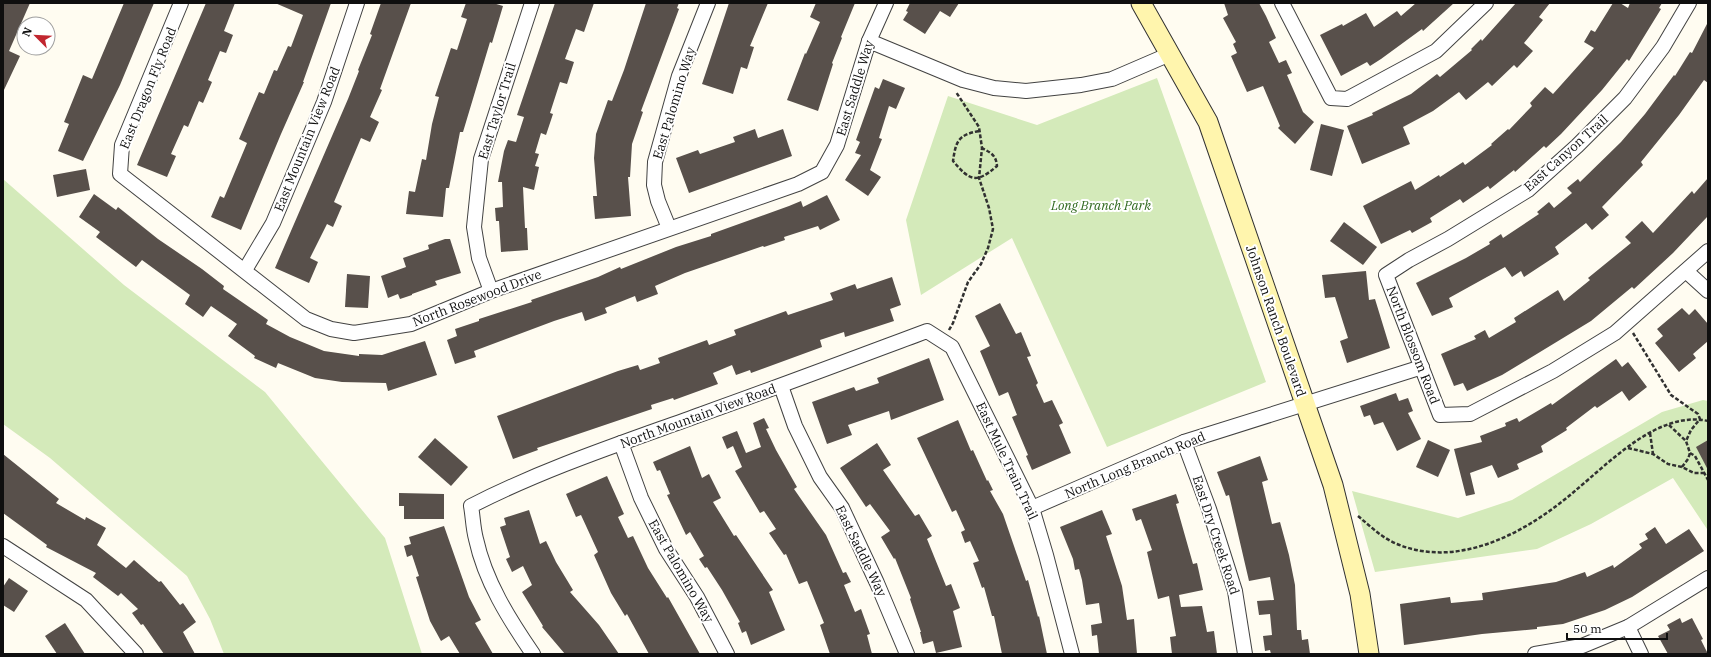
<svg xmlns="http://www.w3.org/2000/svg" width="1711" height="657" font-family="'IBM Plex Serif',serif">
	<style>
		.green { fill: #d4eaba }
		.building { fill: #58504b }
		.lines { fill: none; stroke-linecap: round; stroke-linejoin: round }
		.street-casing { stroke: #424242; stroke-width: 16 }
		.secondary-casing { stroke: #313131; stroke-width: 21 }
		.path { stroke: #313131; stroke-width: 2.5; stroke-dasharray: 4 2; stroke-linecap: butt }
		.street { stroke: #fff; stroke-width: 14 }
		.secondary { stroke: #fff5ad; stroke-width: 19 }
		.labels { text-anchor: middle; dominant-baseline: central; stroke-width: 4; stroke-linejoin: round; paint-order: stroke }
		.street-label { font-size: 13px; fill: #0f0f0f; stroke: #fff }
		.park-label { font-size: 13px; font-style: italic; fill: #2f681e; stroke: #fff }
	</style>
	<rect width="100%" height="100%" fill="#fffcf1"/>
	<g class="green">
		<polygon points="1157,78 1266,382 1107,447 1012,238 921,295 906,220 948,96 1037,125"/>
		<polygon points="3,179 124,285 265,392 385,538 422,654 224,654 210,619 187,576 50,458 3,424"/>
		<polygon points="1703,400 1708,401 1707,529 1673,478 1591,524 1537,549 1375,572 1352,491 1458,518 1512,500 1662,412"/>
	</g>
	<g class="building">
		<polygon points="3,3 30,3 9,51 20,56 3,92"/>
		<polygon points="124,3 154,3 120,85 83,161 58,151 69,124 64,122 83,75 92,79"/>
		<polygon points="206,3 235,3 224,31 233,35 226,53 220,51 208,80 212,82 203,103 199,101 188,127 184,125 171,154 176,156 167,177 137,165"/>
		<polygon points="275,3 331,3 303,82 304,82 281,134 241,230 211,217 220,196 224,198 247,143 239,139 250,113 259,92 264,94 274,70 277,71 288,46 291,47 303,15"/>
		<polygon points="381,3 411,3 380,89 382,90 370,117 379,122 370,142 361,138 334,202 342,206 333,227 327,224 310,258 318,262 309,283 275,268 348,99 359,71 358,70 372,35 370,34"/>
		<polygon points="466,3 493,3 503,6 492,43 490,42 463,132 460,132 449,188 446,188 443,217 406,214 409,191 415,192 422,159 426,160 432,124 439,97 435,96 451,48 457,50 467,19 461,17"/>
		<polygon points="555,3 594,3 584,32 576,29 565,59 574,62 567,84 560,82 550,113 553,114 546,135 541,133 535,153 539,154 535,166 539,167 534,190 523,187 525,228 527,228 528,250 501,252 499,221 496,221 495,208 503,207 502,182 498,182 504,151 508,140 516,142 524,117 517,115"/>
		<polygon points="646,3 679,3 677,8 679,9 641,111 643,112 632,144 630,177 628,177 631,216 595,219 593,196 597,196 594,158 596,134 608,100 612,101 624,70"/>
		<polygon points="729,3 768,3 750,46 754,47 747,69 741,67 733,94 702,84"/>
		<polygon points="816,3 855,3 841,37 842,38 832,63 833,64 818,111 787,100 805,53 806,54 820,22 810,17"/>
		<polygon points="910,3 959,3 950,17 940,11 925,34 903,20 908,12 906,11"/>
		<polygon points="1224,3 1259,3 1266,16 1276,38 1269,42 1279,63 1286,60 1292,73 1287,75 1303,112 1314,122 1295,144 1278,128 1280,126 1263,86 1247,92 1231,56 1237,53 1233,44 1236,42 1223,18 1228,15"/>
		<polygon points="1416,3 1454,3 1423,31 1422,29 1381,59 1370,66 1367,62 1341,76 1320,35 1342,24 1343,26 1366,13 1374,27 1397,11 1401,16"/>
		<polygon points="1516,3 1550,3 1539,17 1543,20 1524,43 1533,51 1517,68 1514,65 1492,86 1488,82 1466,100 1459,92 1433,111 1403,127 1410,144 1362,164 1347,126 1373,115 1372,113 1411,94 1437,74 1440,77 1472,50 1471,49 1481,39 1482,41"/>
		<polygon points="1613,3 1620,3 1628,8 1630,3 1662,3 1659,8 1661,9 1629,61 1627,59 1602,90 1561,134 1546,148 1544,146 1515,172 1514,170 1490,189 1488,186 1463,203 1460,199 1430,218 1432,222 1412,233 1410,230 1381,244 1363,206 1411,181 1415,190 1439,175 1440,177 1463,162 1465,165 1492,145 1491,144 1508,129 1509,130 1532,106 1530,103 1545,87 1553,94 1579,65 1594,48 1584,42 1591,30 1595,32"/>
		<polygon points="1708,22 1708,83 1704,80 1679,115 1641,162 1643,165 1602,207 1609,215 1592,230 1586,223 1555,247 1559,254 1524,277 1521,271 1512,277 1505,267 1449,298 1453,307 1432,316 1416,283 1466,258 1490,244 1489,242 1501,234 1503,238 1539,214 1537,212 1549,202 1554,208 1572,193 1567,188 1578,179 1580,182 1621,142 1645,114 1674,75 1675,76 1690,52 1692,53"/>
		<polygon points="883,79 905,88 896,109 889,106 879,138 882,139 870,170 881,177 868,196 845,180 861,155 855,153 860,142 856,140 875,87 879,89"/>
		<polygon points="1321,124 1344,130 1332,176 1310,170"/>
		<polygon points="755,129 758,138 783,129 792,156 689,193 676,158 698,150 700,154 735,142 733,137"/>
		<polygon points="86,169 90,190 57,197 53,175"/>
		<polygon points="1708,178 1708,216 1673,253 1634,289 1632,287 1591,321 1502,375 1467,391 1463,383 1454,386 1441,354 1476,339 1474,336 1485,330 1489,338 1516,322 1514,318 1558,290 1564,301 1590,280 1588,278 1631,243 1625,237 1642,221 1653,233 1692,191 1694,194"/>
		<polygon points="94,194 116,210 118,207 158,239 202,269 224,286 223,289 268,320 266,324 290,337 324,351 359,356 359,354 382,355 425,341 437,375 388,391 386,383 342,382 315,378 278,363 276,368 254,358 255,356 228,336 237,324 211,306 203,317 185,304 190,295 168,279 142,260 136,267 96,237 100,232 79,217"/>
		<polygon points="827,195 840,220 820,230 818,226 784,237 785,240 764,247 763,246 685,273 655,286 658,294 637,302 635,296 605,308 607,313 585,321 582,312 554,321 474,351 476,357 455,364 447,340 457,336 455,329 479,321 479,319 532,302 531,300 598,277 620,267 621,269 676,247 711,236 711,234 789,206 801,201 803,207"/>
		<polygon points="1344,222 1377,247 1363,265 1330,241"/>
		<polygon points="445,239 450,239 461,273 435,281 437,285 412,294 412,295 400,299 398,294 388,298 381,276 406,267 403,258 429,249 428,245"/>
		<polygon points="1366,271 1369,300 1375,299 1390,348 1347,363 1340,341 1348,338 1335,297 1325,298 1322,275"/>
		<polygon points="347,274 370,276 368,308 345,307"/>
		<polygon points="892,277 901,305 890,309 894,321 845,337 844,332 820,340 822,347 751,373 750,370 736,375 732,365 713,373 718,384 674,400 673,398 651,405 652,409 537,448 538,450 513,459 497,416 618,371 638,365 640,370 660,363 658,358 707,340 709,345 736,335 734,330 786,311 788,315 833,300 830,293 855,284 857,289"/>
		<polygon points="1000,303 1016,334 1021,332 1031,356 1027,357 1038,383 1036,385 1044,403 1052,400 1063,423 1059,425 1071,453 1032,470 1026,456 1028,455 1012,417 1017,415 1008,392 999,396 980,351 990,346 975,316"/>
		<polygon points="1682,308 1689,315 1695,309 1708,324 1708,341 1693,354 1696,358 1679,372 1655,343 1663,336 1657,329"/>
		<polygon points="929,358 944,400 891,420 889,411 848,425 852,435 827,444 812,402 854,387 856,391 879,383 877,378"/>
		<polygon points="1616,359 1622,367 1628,362 1647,387 1629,401 1622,391 1597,408 1595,406 1566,428 1567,430 1541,446 1543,452 1517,464 1519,469 1498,478 1492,465 1470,473 1475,494 1466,496 1454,449 1482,442 1480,436 1506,426 1505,423 1517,418 1519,422 1551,403 1552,405"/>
		<polygon points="1396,393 1399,401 1408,398 1413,411 1408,413 1421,439 1397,451 1383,422 1374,425 1370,415 1364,417 1360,406"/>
		<polygon points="764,418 769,428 766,429 776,450 797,487 794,489 826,535 843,573 846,572 851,582 844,585 855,612 861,609 870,634 867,635 872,654 830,654 820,625 824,623 807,581 799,584 786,554 784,555 769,533 776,529 764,511 760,513 735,471 742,467 733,446 727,449 722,437 737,431 746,453 761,447 753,423"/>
		<polygon points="958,420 971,451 973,450 987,481 988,480 993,490 990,491 1003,514 1026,581 1028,580 1038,617 1039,616 1047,654 1002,654 994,616 992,616 984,587 982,588 973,563 979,561 970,541 965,543 961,532 965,530 956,510 952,512 917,438"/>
		<polygon points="435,438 468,467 451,486 418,457"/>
		<polygon points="1428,440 1450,450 1438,477 1416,467"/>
		<polygon points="1708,440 1708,470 1696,447"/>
		<polygon points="877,443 891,465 883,470 915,516 919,514 932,536 927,539 946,586 951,584 960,608 953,611 962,647 936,653 933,641 923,644 920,632 921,632 910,599 911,598 895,558 894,559 881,537 890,531 870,504 866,507 840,468"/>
		<polygon points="690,446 702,478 709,474 721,498 713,502 734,536 736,535 773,590 769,592 785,630 751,645 746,631 742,633 738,623 740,622 722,590 707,567 705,568 699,559 704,556 690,532 686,535 667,495 670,494 660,470 657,471 653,462"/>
		<polygon points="3,454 59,499 56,503 85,520 86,517 106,528 97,545 126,568 134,560 159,582 161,581 180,605 183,603 196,622 183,632 195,654 164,654 143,624 141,625 132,613 138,609 121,593 118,596 93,577 96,573 46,547 47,545 3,513"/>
		<polygon points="1260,456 1268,480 1262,482 1272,524 1280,522 1289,555 1295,585 1297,630 1301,630 1302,640 1308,639 1310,654 1271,654 1270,650 1265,651 1263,636 1272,635 1270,614 1259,615 1257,601 1274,600 1270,577 1249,581 1229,495 1226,496 1217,472"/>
		<polygon points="607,476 624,514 618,517 628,538 633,536 648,568 667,598 668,597 700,654 649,654 627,614 625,616 611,593 594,555 598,552 581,515 576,517 566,494"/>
		<polygon points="399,493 444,494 444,519 404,519 404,506 399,506"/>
		<polygon points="1176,494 1179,503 1176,504 1193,564 1197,563 1203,590 1179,595 1181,607 1202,606 1207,632 1214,631 1217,654 1172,654 1170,637 1176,636 1169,596 1158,599 1147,552 1152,550 1141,519 1136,521 1132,509"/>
		<polygon points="529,510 540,544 546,541 556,562 573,590 570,592 599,625 619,654 565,654 542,627 543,626 522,592 532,585 523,566 512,572 506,559 510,557 500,527 506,525 504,518"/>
		<polygon points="1102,510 1112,534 1106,536 1122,586 1127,620 1134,619 1137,654 1099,654 1097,635 1092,636 1091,625 1102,623 1099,603 1086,605 1082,580 1079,569 1075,570 1073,559 1060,527"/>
		<polygon points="444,526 469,597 481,620 475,623 493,654 460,654 449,636 441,641 430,621 416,577 419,576 412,555 407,557 404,546 411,544 409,537"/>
		<polygon points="1655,527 1666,544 1689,529 1704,551 1632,597 1605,610 1563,624 1537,627 1537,629 1482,634 1404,645 1400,604 1450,597 1451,603 1483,600 1482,593 1556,582 1585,572 1587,577 1613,565 1614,568 1642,548 1639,544 1648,539 1645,534"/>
		<polygon points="9,578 28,591 14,612 3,605 3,587"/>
		<polygon points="1680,618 1682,623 1692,618 1703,639 1701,640 1708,654 1668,654 1658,636 1670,630 1667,625"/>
		<polygon points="65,623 85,654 57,654 45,636"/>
	</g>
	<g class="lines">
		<defs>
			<g id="street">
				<polyline points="181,3 122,145 120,174 306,319 331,329 354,333 411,324 491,291 798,184 822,172 837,145 869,41 886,3"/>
				<polyline points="1282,3 1331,98 1347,99 1436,51 1486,3"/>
				<polyline points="1689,3 1663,47 1625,98 1577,146 1528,190 1448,239 1409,260 1386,275 1440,415 1470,414 1553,371 1615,333 1708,251"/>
				<polyline points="869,41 963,80 994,88 1026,91 1081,85 1112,79 1170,54"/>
				<polyline points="669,228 658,201 654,185 655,162 679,76 708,3"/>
				<polyline points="245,270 273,223 324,102 357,3"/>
				<polyline points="1686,271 1708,291"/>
				<polyline points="491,291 479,258 474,227 481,159 532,3"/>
				<polyline points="781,386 795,426 820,477 842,508 877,583 907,654"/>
				<polyline points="1184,442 1209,509 1235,591 1245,654"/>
				<polyline points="621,443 641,498 666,549 697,597 727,654"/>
				<polyline points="1032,508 1184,442 1422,367"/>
				<polyline points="3,546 86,600 136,654"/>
				<polyline points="1628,627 1641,654"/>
				<path d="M533 654C509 619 485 581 476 539 473 528 473 517 471 506 545 468 625 442 702 414 778 387 852 359 927 331L952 347 1032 508 1046 555 1072 654"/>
				<polyline points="1535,654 1582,646 1628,627 1708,578"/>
			</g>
			<polyline id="secondary" points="1141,3 1208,122 1333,485 1360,594 1369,654"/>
		</defs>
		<use href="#street" class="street-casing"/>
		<use href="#secondary" class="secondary-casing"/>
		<g class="path">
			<path d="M979 131C958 135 956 141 953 161 970 181 976 184 997 166 996 155 991 153 982 148"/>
			<polyline points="949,330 953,323 968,282 981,264 988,248 993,229 989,208 979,178 982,148 979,127 956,92"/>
			<polyline points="1633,333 1671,395 1698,414 1700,419 1691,430 1686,441 1690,453 1695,456 1708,480"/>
			<polyline points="1669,425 1686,441"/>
			<polyline points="1650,433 1653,454"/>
			<polyline points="1628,448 1653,454 1668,464 1682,467 1694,473 1704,473"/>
			<polyline points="1682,467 1688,459 1690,453"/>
			<path d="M1358 516C1370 526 1382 538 1397 544 1460 570 1529 531 1576 490 1610 462 1659 410 1708 421"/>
		</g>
		<use href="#street" class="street"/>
		<use href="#secondary" class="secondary"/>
	</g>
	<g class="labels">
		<g class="street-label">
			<text transform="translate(148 88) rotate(-68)">East Dragon Fly Road</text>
			<text transform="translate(855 88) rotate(-73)">East Saddle Way</text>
			<text transform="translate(674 103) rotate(-73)">East Palomino Way</text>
			<text transform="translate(497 111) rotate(-73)">East Taylor Trail</text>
			<text transform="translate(307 139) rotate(-68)">East Mountain View Road</text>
			<text transform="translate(1566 153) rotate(-42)">East Canyon Trail</text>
			<text transform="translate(477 298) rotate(-21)">North Rosewood Drive</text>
			<text transform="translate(1276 321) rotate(71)">Johnson Ranch Boulevard</text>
			<text transform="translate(1413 345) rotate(69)">North Blossom Road</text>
			<text transform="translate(698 416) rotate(-20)">North Mountain View Road</text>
			<text transform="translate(1007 461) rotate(65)">East Mule Train Trail</text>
			<text transform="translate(1135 465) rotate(-23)">North Long Branch Road</text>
			<text transform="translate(1216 535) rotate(72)">East Dry Creek Road</text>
			<text transform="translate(861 551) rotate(64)">East Saddle Way</text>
			<text transform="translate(681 571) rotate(60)">East Palomino Way</text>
		</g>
		<g class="park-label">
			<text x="1101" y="205">Long Branch Park</text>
		</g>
	</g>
	<rect width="1711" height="657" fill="none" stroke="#0f0f0f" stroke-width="8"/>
	<g transform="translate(36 36) rotate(294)"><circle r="19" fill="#ffffff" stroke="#9f9f9f"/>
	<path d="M0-3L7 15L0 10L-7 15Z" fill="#c1262f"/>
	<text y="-6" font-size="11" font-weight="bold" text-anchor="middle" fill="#0f0f0f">N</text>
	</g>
	<path d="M1567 633v6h100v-6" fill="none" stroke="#0f0f0f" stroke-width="2"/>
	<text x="1573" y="633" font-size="12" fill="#0f0f0f" stroke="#ffffff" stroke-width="3" paint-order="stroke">50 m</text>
</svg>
